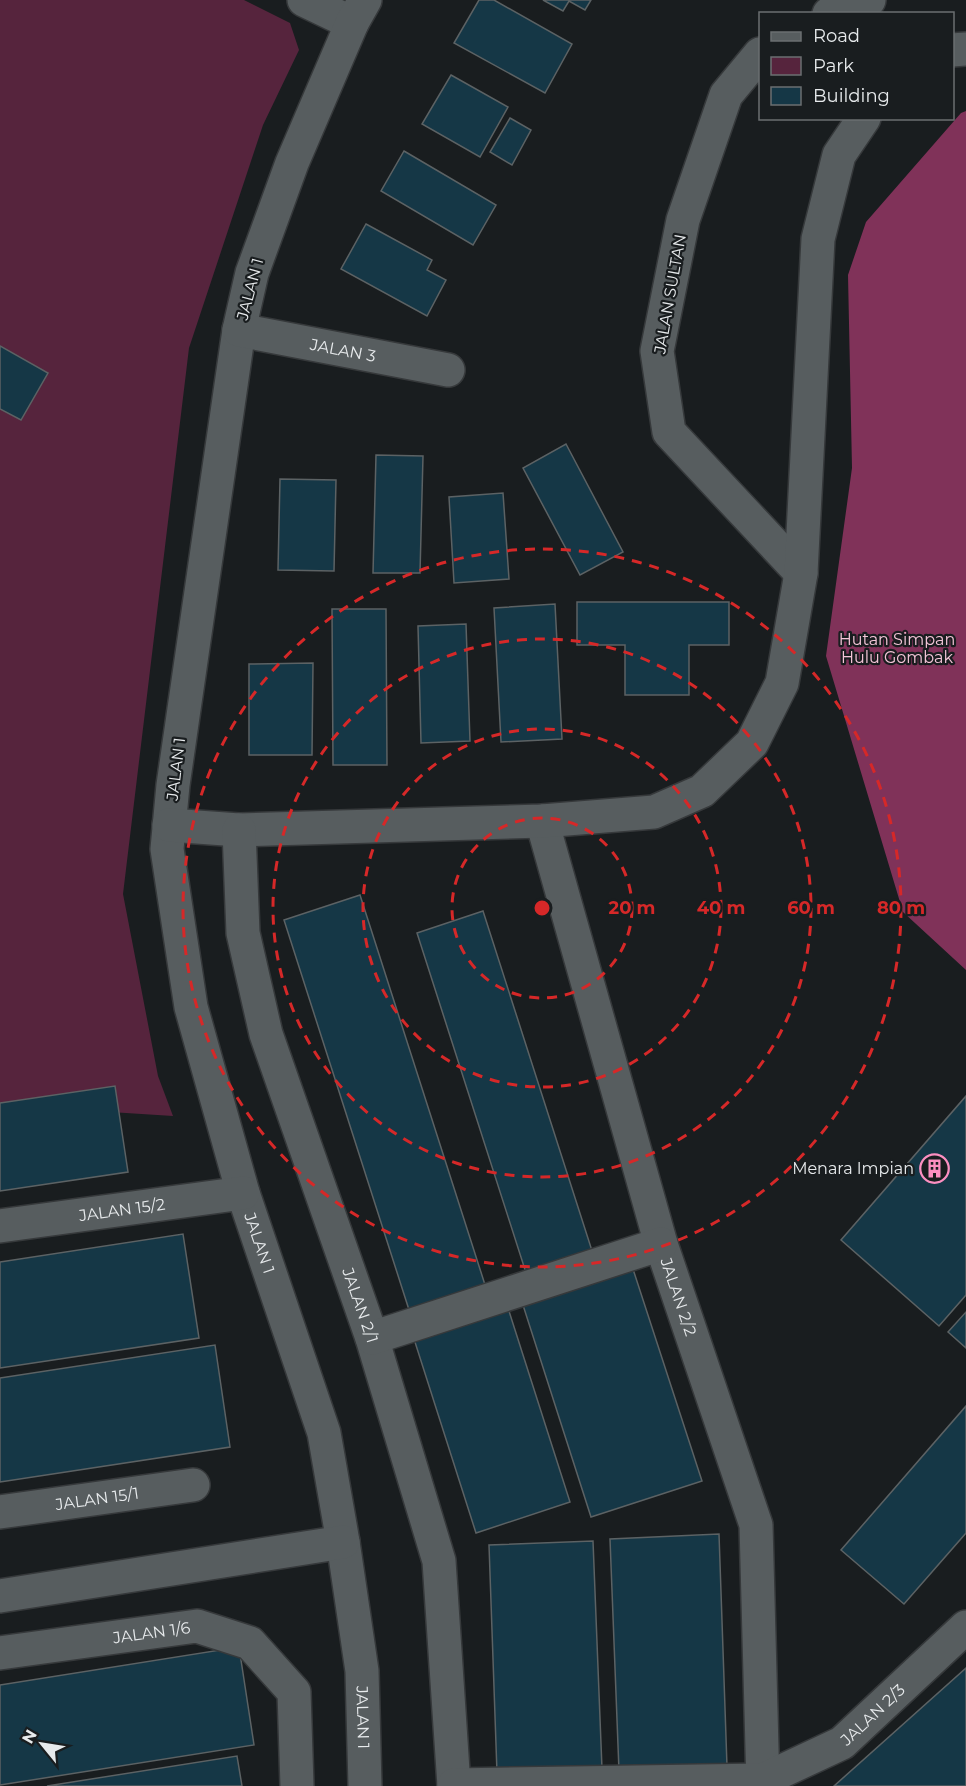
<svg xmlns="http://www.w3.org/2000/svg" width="966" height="1786" font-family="Montserrat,sans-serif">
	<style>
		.green { fill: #56243d }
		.forest { fill: #803259 }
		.building { fill: #153746; stroke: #5c6264; stroke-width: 1.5 }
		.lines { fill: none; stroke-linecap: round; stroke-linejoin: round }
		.minor-casing { stroke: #36393b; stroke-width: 36 }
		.minor { stroke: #575d5f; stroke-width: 33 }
		.ring { fill: none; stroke: #d62828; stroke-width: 3; stroke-dasharray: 10 8 }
		.labels { text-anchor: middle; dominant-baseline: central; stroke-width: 4.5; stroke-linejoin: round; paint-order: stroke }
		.street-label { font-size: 16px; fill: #e7eaec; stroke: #191d1f }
		.park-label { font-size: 16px; fill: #f5c6d9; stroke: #191d1f }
		.poi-label { font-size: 16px; fill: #e7eaec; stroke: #191d1f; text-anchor: end }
		.centre { fill: #d62828; stroke: #191d1f; stroke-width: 3 }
		.ring-label { font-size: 18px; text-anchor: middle; font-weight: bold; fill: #d62828; stroke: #191d1f; stroke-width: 4.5; stroke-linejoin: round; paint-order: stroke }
	</style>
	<rect width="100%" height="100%" fill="#191d1f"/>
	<polygon class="green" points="0,0 244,0 290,23 299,50 263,125 189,348 123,894 158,1076 173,1116 0,1105"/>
	<polygon class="forest" points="966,111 966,970 903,912 826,656 852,468 848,275 866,222 961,113"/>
	<g class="building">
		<polygon points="479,0 494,0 572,44 545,93 454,43"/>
		<polygon points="543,0 591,0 585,10 569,1 563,11"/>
		<polygon points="451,75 508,107 480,157 422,124"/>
		<polygon points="510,118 531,130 512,165 490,152"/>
		<polygon points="404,151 496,205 473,245 381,191"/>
		<polygon points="366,224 432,260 427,270 446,280 427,316 341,269"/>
		<polygon points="0,346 48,373 21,420 0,409"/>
		<polygon points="566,444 623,552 580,575 523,468"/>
		<polygon points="376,455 423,456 420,573 373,573"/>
		<polygon points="280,479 336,480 334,571 278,570"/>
		<polygon points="503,493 509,579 454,583 449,497"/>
		<polygon points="577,602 729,602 729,645 689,645 689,695 625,695 625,645 577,645"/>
		<polygon points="555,604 562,739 501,742 494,608"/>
		<polygon points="332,609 386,609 387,765 333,765"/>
		<polygon points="466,624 470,741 421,743 418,626"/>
		<polygon points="313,663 312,755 249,755 249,664"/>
		<polygon points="360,895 487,1291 411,1316 284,920"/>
		<polygon points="483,911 594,1257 528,1279 417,933"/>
		<polygon points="115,1086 128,1172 0,1191 0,1103"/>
		<polygon points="966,1096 966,1295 939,1326 841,1240"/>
		<polygon points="183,1234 199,1338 0,1368 0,1262"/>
		<polygon points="632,1266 702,1481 591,1517 522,1302"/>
		<polygon points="508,1308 570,1502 476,1533 414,1339"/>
		<polygon points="966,1312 966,1348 948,1332"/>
		<polygon points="215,1345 230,1447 0,1482 0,1378"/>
		<polygon points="966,1406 966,1533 904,1604 841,1550"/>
		<polygon points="719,1534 727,1766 619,1771 610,1539"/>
		<polygon points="593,1541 602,1769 497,1773 489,1545"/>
		<polygon points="239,1647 254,1745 0,1785 0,1685"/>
		<polygon points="966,1668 966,1786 834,1786"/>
		<polygon points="237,1756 242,1786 47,1786"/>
	</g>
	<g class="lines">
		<defs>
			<g id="minor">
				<polyline points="304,0 352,23"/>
				<path id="s1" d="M365 0 352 23 292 163 252 273 239 330 173 785 167 849 191 1007 243 1193 324 1433 343 1542 362 1671 365 1786"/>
				<polyline points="829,14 869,0"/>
				<polyline points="952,50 966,49"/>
				<polyline points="760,54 726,95 683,220 657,351 669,432 801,573"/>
				<path id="s2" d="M239 330 448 370"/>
				<path id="s3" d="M542 821 661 1244 756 1525 763 1786"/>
				<polyline points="169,825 239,830 542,821 654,812 702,791 752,743 782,683 801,573 818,239 839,155 864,118"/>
				<path id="s4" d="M239 830 243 933 266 1034 372 1338 439 1561 454 1786"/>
				<path id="s5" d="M0 1226 243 1193"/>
				<polyline points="372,1338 661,1244"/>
				<path id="s6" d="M0 1512 193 1485"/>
				<polyline points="0,1596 343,1542"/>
				<path id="s7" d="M0 1653 197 1626 250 1643 294 1692 297 1786"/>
				<path id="s8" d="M454 1785 763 1780 842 1743 966 1627"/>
			</g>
		</defs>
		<use href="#minor" class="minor-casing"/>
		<use href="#minor" class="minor"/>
	</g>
	<g class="ring">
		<circle cx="542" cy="908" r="90"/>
		<circle cx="542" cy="908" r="179"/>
		<circle cx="542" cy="908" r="269"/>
		<circle cx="542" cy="908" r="359"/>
	</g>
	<defs>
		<symbol id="building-ring" viewBox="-11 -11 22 22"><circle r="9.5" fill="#191d1f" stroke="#fc8fc1" stroke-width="1.5"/><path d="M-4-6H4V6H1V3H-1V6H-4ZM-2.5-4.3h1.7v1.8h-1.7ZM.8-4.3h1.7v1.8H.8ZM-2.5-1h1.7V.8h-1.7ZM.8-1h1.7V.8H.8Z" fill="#fc8fc1"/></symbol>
	</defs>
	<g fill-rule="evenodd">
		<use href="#building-ring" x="918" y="1152" width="33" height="33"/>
	</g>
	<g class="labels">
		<g class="street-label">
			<text transform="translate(250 289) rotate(-75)">JALAN 1</text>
			<text transform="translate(670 294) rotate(-80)">JALAN SULTAN</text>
			<text stroke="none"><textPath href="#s2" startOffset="106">JALAN 3</textPath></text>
			<text transform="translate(176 769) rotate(-83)">JALAN 1</text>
			<text stroke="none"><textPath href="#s5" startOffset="123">JALAN 15/2</textPath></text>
			<text stroke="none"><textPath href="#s1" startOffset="1284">JALAN 1</textPath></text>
			<text stroke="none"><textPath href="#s3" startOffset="495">JALAN 2/2</textPath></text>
			<text stroke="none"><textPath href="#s4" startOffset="494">JALAN 2/1</textPath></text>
			<text stroke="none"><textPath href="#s6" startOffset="98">JALAN 15/1</textPath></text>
			<text stroke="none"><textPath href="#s7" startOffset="153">JALAN 1/6</textPath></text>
			<text stroke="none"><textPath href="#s8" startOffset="438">JALAN 2/3</textPath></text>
			<text stroke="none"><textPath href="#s1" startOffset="1772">JALAN 1</textPath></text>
		</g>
		<g class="park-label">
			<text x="897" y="639">Hutan Simpan<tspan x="897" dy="18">Hulu Gombak</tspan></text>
		</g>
		<g class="poi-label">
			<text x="914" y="1168">Menara Impian</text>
		</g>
	</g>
	<circle cx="542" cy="908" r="9" class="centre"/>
	<g class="ring-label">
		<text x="632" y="914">20 m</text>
		<text x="721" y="914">40 m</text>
		<text x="811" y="914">60 m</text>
		<text x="901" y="914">80 m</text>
	</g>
	<rect x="759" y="12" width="195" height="108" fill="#191d1f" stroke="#6b6f71" stroke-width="1.5"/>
	<rect x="771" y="32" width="30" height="9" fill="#575d5f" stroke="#6b6f71" stroke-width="1.5"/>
	<text x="813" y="42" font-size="18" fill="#e7eaec">Road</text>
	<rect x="771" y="57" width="30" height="18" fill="#56243d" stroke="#6b6f71" stroke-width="1.5"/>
	<text x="813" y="72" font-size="18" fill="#e7eaec">Park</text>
	<rect x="771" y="87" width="30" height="18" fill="#153746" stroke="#6b6f71" stroke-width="1.5"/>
	<text x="813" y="102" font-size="18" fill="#e7eaec">Building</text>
	<g transform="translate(42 1744) rotate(300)" stroke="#191d1f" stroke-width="4.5" paint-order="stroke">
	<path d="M0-4.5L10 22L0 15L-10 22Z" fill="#e7eaec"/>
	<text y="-9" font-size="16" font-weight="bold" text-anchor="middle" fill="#e7eaec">N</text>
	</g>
</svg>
